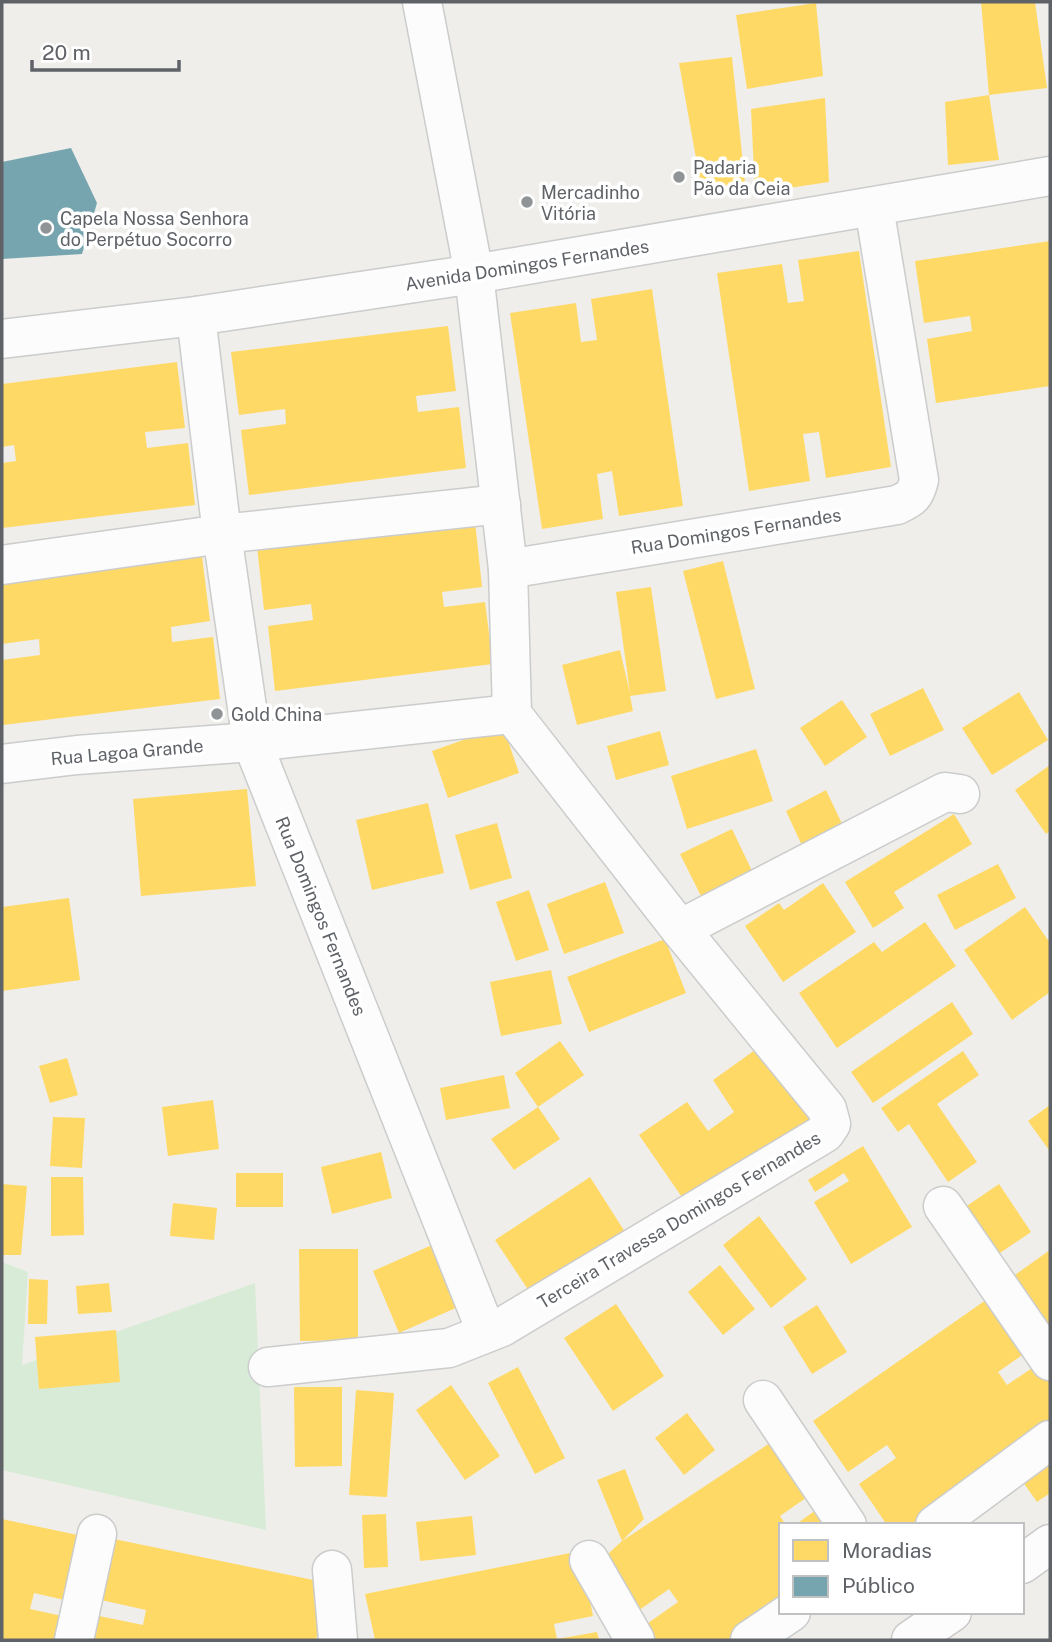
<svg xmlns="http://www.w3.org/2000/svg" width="1052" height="1642" font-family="'Public Sans',sans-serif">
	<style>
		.green { fill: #d8ebd6 }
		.homes { fill: #ffd966 }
		.public { fill: #76a5af }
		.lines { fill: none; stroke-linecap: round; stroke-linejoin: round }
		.minor-casing { stroke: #cbcccc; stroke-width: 41 }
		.secondary-casing { stroke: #cacacb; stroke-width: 41 }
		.minor { stroke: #fdfcfc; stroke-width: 38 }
		.secondary { stroke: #fdfcfc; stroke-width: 38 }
		.poi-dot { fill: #919496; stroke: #fff; stroke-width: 2.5 }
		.labels { text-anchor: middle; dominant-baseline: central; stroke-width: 7; stroke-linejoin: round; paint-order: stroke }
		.poi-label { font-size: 18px; fill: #5f6368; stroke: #fff; text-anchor: start }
		.street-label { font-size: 18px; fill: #5f6368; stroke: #fff }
	</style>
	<rect width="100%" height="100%" fill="#efeeea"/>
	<polygon class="green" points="2,1262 28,1272 22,1365 255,1283 266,1530 2,1470"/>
	<g class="homes">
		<polygon points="981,2 1035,2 1047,88 989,95"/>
		<polygon points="816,3 823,76 747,89 736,15"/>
		<polygon points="732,57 745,183 702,192 679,63"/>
		<polygon points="989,95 999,160 948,165 945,102"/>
		<polygon points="825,98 829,182 755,193 751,109"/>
		<polygon points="1050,241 1050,386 936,403 927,339 972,331 970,316 924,323 915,261"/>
		<polygon points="859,251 891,467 826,478 819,432 803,434 810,481 749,491 717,273 782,264 788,303 804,301 798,260"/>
		<polygon points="652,289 683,506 619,516 612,471 597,474 603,519 542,529 510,313 576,303 581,342 597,340 591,299"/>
		<polygon points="448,326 456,391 416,396 418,412 459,407 466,468 249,495 241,430 286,424 285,409 239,415 231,352"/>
		<polygon points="177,362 185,428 145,432 147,448 188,443 195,505 2,528 2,463 16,461 14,445 2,447 2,384"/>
		<polygon points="475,521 482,587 442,592 444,607 485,602 493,664 275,691 268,626 313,620 311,604 264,610 257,547"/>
		<polygon points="202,556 210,621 171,627 172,642 213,637 220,699 3,725 2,660 40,655 39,639 2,644 2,580"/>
		<polygon points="723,561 755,689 716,699 683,571"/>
		<polygon points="651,587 666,691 630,696 633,711 577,725 562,665 620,650 630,693 616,592"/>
		<polygon points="923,688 944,730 890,756 870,714"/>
		<polygon points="1019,692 1048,740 992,775 962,728"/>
		<polygon points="842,700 867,737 825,766 800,728"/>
		<polygon points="503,726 519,773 448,798 432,751"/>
		<polygon points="660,731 669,765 616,780 607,746"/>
		<polygon points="756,749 773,801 687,829 671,776"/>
		<polygon points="1050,765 1050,831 1046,834 1015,790"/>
		<polygon points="247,789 256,886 141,896 133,799"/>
		<polygon points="826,790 846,832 805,852 786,811"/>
		<polygon points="428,803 444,873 372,890 356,820"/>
		<polygon points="954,814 972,844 894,892 904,908 873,928 845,882"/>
		<polygon points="497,823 512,878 470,890 455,835"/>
		<polygon points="732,829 754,875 703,900 680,854"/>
		<polygon points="998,864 1016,898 955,930 937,895"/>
		<polygon points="605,882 624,933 564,954 547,904"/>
		<polygon points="823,883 856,932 783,982 745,926 779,903 784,910"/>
		<polygon points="529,890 549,950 516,961 496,902"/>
		<polygon points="69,898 80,980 2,991 2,907"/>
		<polygon points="1025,907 1050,943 1050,992 1012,1020 964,950"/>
		<polygon points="925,922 956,966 837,1048 799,993 874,942 882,952"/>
		<polygon points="665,939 686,993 589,1032 567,977"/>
		<polygon points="551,970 562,1024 501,1036 490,982"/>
		<polygon points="952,1002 973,1034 873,1103 851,1072"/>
		<polygon points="560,1041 584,1075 538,1107 515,1073"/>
		<polygon points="762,1045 814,1122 686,1203 639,1135 687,1102 708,1131 734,1112 713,1080"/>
		<polygon points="963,1051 979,1075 937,1104 977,1162 948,1182 909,1124 898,1132 881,1108"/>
		<polygon points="67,1058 78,1095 50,1103 39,1066"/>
		<polygon points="504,1075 510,1108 446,1120 440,1088"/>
		<polygon points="213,1100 219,1149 168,1156 162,1107"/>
		<polygon points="1050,1105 1050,1148 1049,1150 1028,1121"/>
		<polygon points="538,1107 560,1139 514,1170 491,1139"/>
		<polygon points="53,1117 85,1118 82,1168 50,1166"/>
		<polygon points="863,1146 912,1227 851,1264 814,1202 849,1181 844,1173 815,1192 808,1180"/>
		<polygon points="381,1152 392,1198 332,1214 321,1167"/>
		<rect x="236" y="1173" width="47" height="34"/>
		<polygon points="51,1177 83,1177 84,1235 51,1236"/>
		<polygon points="590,1177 625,1232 531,1294 495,1240"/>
		<polygon points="2,1184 27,1186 21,1255 2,1255"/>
		<polygon points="999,1184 1031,1232 991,1259 958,1212"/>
		<polygon points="173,1203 217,1208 214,1240 170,1236"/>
		<polygon points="759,1216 807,1279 771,1308 723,1245"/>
		<polygon points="441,1241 467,1303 399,1333 373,1271"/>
		<polygon points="299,1249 358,1249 358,1340 300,1341"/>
		<polygon points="1050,1250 1050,1326 1048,1328 1012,1277"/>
		<polygon points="720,1265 755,1309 723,1335 688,1292"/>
		<polygon points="29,1279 48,1280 47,1324 28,1324"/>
		<polygon points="109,1283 112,1312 78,1314 76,1286"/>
		<polygon points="993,1295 1031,1349 998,1372 1007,1385 1041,1362 1050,1375 1050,1431 915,1525 887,1525 859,1484 896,1458 887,1445 848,1472 813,1421"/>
		<polygon points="616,1304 664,1376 613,1411 564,1338"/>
		<polygon points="817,1305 847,1352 812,1374 783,1327"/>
		<polygon points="116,1330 120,1382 39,1389 35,1337"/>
		<polygon points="518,1367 565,1458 535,1474 488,1383"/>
		<polygon points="451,1385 500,1456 465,1480 416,1410"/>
		<polygon points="294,1387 342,1387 342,1466 295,1467"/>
		<polygon points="356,1390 394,1393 387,1497 349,1495"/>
		<polygon points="687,1413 715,1450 684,1475 655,1438"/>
		<polygon points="776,1439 813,1493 780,1516 786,1525 781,1525 781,1610 738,1640 649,1640 641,1628 678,1602 669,1589 631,1616 596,1565 622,1541"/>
		<polygon points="1050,1463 1050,1493 1037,1502 1023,1482"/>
		<polygon points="625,1469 644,1519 622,1541 597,1480"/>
		<polygon points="823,1505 836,1525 795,1525"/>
		<polygon points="386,1514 388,1567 364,1568 362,1515"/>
		<polygon points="472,1516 476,1555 420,1561 416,1522"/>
		<polygon points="2,1519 87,1537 73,1602 34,1593 30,1609 71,1618 66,1640 2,1640"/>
		<polygon points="114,1539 328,1583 316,1640 94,1640 99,1616 143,1625 146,1610 101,1600"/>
		<polygon points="580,1551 593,1616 554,1624 557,1639 597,1632 599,1640 375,1640 365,1594"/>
	</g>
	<polygon class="public" points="71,148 97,203 82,254 2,259 2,162"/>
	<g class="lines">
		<defs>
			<g id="minor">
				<polyline points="2,339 196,316 474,274 1050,176"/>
				<polyline points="2,565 222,534 196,316"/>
				<path d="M508 569 897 505C912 498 915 496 919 480L874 207"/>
				<polyline points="2,764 77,755 252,742 512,714"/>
				<polyline points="680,929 945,792 960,794"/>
				<polyline points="943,1206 1050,1361"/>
				<polyline points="491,1330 482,1321 252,742 222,534 501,504"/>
				<polyline points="268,1367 449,1348 502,1327 825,1133 831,1124 827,1109 680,929 512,714 508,569 474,274 422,2"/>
				<polyline points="763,1400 847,1525"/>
				<polyline points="935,1525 1050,1440"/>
				<polyline points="589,1560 635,1640"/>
				<polyline points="332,1570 338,1640"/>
				<polyline points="74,1640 97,1534"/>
				<polyline points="750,1640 791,1612"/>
			</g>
			<g id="secondary">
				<polyline points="1022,1564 1050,1544"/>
				<polyline points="911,1640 952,1612"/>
			</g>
		</defs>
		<use href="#minor" class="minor-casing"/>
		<use href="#secondary" class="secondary-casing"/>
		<use href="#minor" class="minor"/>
		<use href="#secondary" class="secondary"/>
	</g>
	<g class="poi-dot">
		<circle cx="679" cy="177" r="7"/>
		<circle cx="527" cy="202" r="7"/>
		<circle cx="46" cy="228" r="7"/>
		<circle cx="217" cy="714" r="7"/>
	</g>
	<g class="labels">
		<g class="poi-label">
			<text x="693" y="167">Padaria<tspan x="693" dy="21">Pão da Ceia</tspan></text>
			<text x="541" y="192">Mercadinho<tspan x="541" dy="21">Vitória</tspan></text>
			<text x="60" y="218">Capela Nossa Senhora<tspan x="60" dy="21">do Perpétuo Socorro</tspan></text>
			<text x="231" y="714">Gold China</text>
		</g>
		<g class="street-label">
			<text transform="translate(527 265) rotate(-9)">Avenida Domingos Fernandes</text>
			<text transform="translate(736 531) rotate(-9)">Rua Domingos Fernandes</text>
			<text transform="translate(127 752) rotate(-5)">Rua Lagoa Grande</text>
			<text transform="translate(321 916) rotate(68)">Rua Domingos Fernandes</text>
			<text transform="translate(679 1220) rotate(-31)">Terceira Travessa Domingos Fernandes</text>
		</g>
	</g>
	<rect width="1052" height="1642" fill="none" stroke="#5f6368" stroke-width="7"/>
	<rect x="779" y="1523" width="245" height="91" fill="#ffffff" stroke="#bfc1c3" stroke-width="2"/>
	<rect x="793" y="1540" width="35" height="21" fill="#ffd966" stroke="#bfc1c3" stroke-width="2"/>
	<text x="842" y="1558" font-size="21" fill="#5f6368">Moradias</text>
	<rect x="793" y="1576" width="35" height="21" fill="#76a5af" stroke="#bfc1c3" stroke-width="2"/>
	<text x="842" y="1593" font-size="21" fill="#5f6368">Público</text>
	<path d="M32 60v10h147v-10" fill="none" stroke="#5f6368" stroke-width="3.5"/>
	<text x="42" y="60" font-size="21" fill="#5f6368" stroke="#ffffff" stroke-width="5" paint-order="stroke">20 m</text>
</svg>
